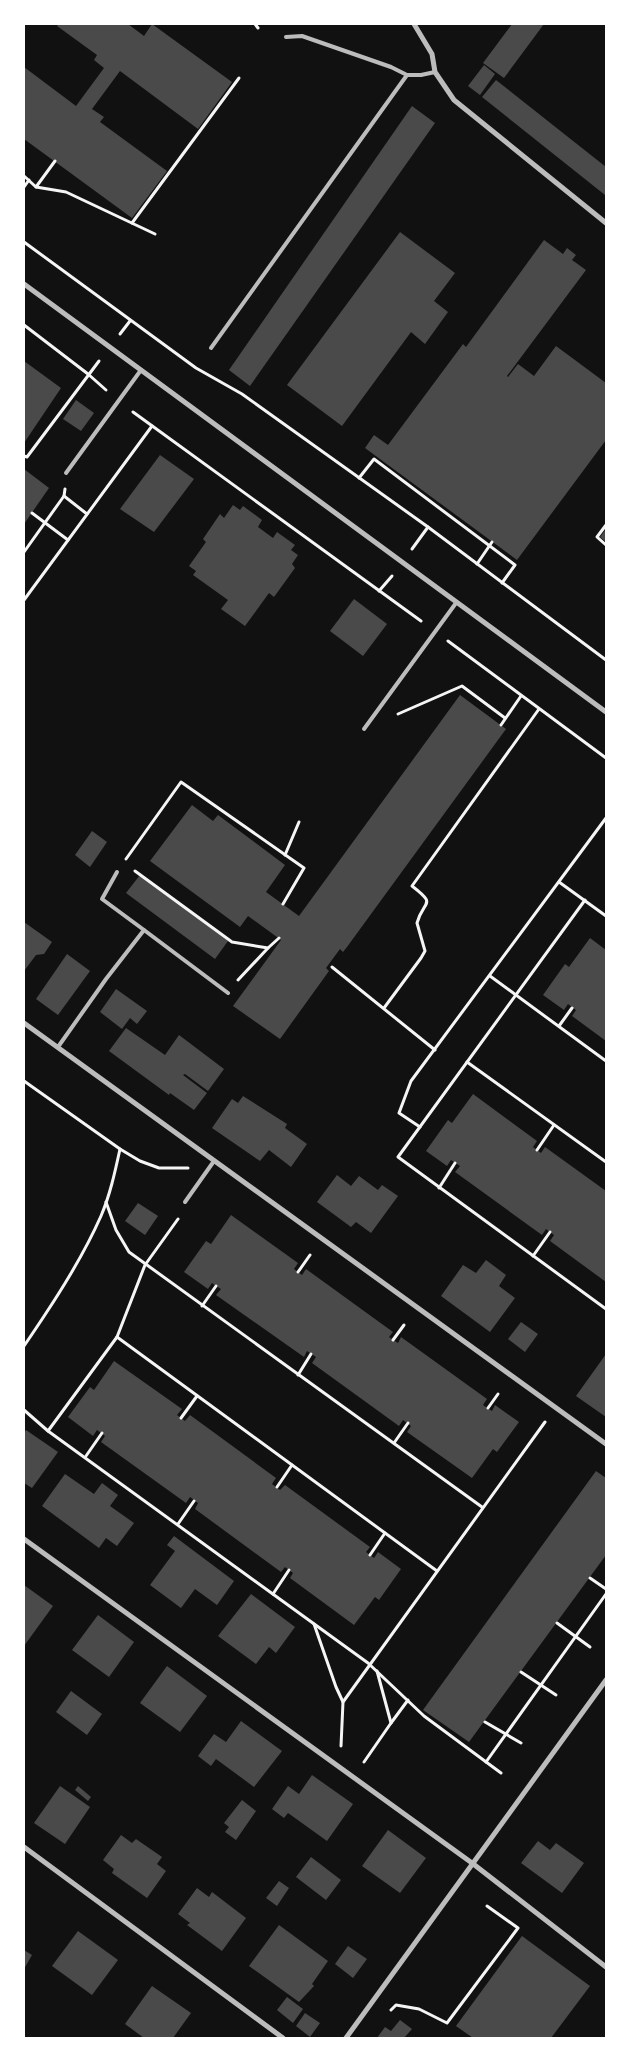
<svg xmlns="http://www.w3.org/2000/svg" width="630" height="2062" font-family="Merriweather,serif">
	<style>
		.building { fill: #4a4a4a }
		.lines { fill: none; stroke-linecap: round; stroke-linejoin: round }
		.path { stroke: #f5f5f5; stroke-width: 3 }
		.service { stroke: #bcbcbc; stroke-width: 4 }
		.minor { stroke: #bcbcbc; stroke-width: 5 }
	</style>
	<rect width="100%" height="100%" fill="#111"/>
	<g class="building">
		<polygon points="59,24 128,24 144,36 152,24 232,82 198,129 120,71 92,109 104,117 100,122 167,171 132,218 24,139 24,67 76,106 104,68 94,60 97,55 57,26"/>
		<polygon points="512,24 544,24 504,78 483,63"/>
		<polygon points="484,65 495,74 480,95 468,86"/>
		<polygon points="496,80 606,167 605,195 482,97"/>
		<polygon points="412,106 435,123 250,386 229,370"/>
		<polygon points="400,232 455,273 434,301 448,312 425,344 411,332 342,426 287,385"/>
		<polygon points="544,240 563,254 567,248 576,255 572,260 586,270 507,376 508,377 518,364 534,376 556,346 606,383 606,440 517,560 365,448 374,435 388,445 463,344 466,347"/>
		<polygon points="24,361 61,388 24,443"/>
		<polygon points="76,400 94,413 81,431 63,419"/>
		<polygon points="160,455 194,479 154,532 120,509"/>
		<polygon points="24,469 49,488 24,524"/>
		<polygon points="233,505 240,510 243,506 262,520 258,527 273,538 277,532 295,545 291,550 298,555 292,564 295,568 274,597 269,593 245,626 221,609 228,600 193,575 196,571 189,566 206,542 203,539 220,514 224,518"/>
		<polygon points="606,529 606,542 600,537"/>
		<polygon points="354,599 387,624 363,656 330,631"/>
		<polygon points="460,695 506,729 347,947 343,952 340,949 326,968 329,971 280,1039 233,1006 281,940 248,916 240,927 150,861 192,805 213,821 218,815 285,865 266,892 299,916"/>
		<polygon points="92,831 107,842 90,867 75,855"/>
		<polygon points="140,875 228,941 215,959 126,893"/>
		<polygon points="24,922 52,942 44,954 36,955 24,971"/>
		<polygon points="590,938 606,950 606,1041 572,1016 576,1010 568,1004 564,1010 543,995 565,964 569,967"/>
		<polygon points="67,954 90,971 58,1015 36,999"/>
		<polygon points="116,989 147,1011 137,1024 130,1018 122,1029 100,1012"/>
		<polygon points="126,1028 165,1055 179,1035 224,1069 208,1091 185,1074 183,1075 207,1093 194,1110 170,1093 169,1095 109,1051"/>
		<polygon points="473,1094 537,1141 533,1147 541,1153 545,1147 606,1191 606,1282 550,1241 554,1235 546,1229 542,1235 455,1172 460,1166 451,1160 447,1166 426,1151 448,1120 452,1123"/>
		<polygon points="243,1096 287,1124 285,1128 307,1144 291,1167 269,1150 260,1161 212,1128 232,1099 238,1103"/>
		<polygon points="337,1175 351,1186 359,1176 378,1190 382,1185 398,1196 371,1233 356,1222 351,1227 317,1202"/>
		<polygon points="138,1203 158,1216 145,1235 125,1221"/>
		<polygon points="231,1215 298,1263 294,1269 302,1275 306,1269 393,1332 389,1337 398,1343 401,1337 487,1399 483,1405 492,1411 495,1405 519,1422 497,1452 493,1449 472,1478 407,1432 411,1426 403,1420 399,1426 312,1363 316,1357 307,1351 304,1357 216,1295 221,1289 216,1286 212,1283 208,1289 184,1272 206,1241 211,1244"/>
		<polygon points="486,1260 506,1275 499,1286 515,1298 490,1332 441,1296 463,1265 476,1273"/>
		<polygon points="521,1322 538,1334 525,1352 508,1339"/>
		<polygon points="606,1354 606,1417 576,1396"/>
		<polygon points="114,1361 182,1409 177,1415 185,1421 190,1415 276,1478 272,1484 280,1490 285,1485 370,1547 366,1552 374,1558 378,1552 401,1569 379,1600 375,1597 354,1625 290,1578 293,1573 285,1567 281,1572 195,1509 198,1503 190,1497 186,1503 101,1442 105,1436 97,1430 93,1436 68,1417 90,1387 94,1390"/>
		<polygon points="26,1430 58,1452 32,1488 24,1483 24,1433"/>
		<polygon points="596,1471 606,1478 606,1555 469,1742 423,1710"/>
		<polygon points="65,1474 94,1494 102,1483 118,1495 110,1506 134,1523 117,1546 106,1538 99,1548 42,1506"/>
		<polygon points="174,1536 234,1581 217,1605 195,1589 181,1608 150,1585 175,1551 167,1545"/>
		<polygon points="24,1585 53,1606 24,1646"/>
		<polygon points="251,1594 295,1627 276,1653 269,1647 256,1664 218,1636"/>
		<polygon points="98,1615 134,1642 109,1677 72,1650"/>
		<polygon points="167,1666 207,1696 180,1732 140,1703"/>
		<polygon points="71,1691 102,1714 87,1735 56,1712"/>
		<polygon points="241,1721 282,1751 254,1787 216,1759 211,1766 198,1756 214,1734 226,1742"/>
		<polygon points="312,1775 353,1804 327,1841 288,1813 284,1818 272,1809 288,1786 299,1794"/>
		<polygon points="60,1786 90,1807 65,1844 34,1823"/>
		<polygon points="78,1786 91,1797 88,1801 75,1790"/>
		<polygon points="242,1800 256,1811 236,1840 225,1832 229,1827 224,1823"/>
		<polygon points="388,1830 426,1858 400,1893 362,1866"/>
		<polygon points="121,1835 132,1843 136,1839 162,1857 157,1864 166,1871 147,1898 112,1873 114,1869 103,1860"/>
		<polygon points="538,1841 550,1850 556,1843 584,1863 562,1893 521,1863"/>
		<polygon points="311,1857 341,1880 326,1900 296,1877"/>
		<polygon points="279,1881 289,1888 277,1906 266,1898"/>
		<polygon points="197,1888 209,1897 212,1892 246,1918 222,1951 187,1925 190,1923 178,1914"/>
		<polygon points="279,1925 328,1961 312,1984 314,1986 299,2002 249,1966"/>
		<polygon points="78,1931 118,1960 92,1995 52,1966"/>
		<polygon points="522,1936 590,1986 551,2038 473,2038 456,2026"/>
		<polygon points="348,1946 367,1959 353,1978 335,1964"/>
		<polygon points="24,1950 32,1955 24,1969"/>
		<polygon points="152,1986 191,2013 173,2038 144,2038 125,2024"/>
		<polygon points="287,1997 303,2009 293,2023 277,2010"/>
		<polygon points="305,2013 320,2023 310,2037 296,2026"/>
		<polygon points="400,2020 412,2029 404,2038 377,2038 385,2027 391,2031"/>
	</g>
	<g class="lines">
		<g class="path">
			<polyline points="255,24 258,28"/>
			<polyline points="24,176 36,187 55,161"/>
			<polyline points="24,187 29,180"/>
			<polyline points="36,187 66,192 155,234"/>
			<polyline points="132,223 239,78"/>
			<polyline points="24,242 196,368 242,394 428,527 606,660"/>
			<polyline points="24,325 88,374 106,390"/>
			<polyline points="120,334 130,321"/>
			<polyline points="133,412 421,621"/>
			<polyline points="24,456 27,457 99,361"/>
			<polyline points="359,478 374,459 515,565 502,583"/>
			<polyline points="64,496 87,514"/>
			<polyline points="32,513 68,540"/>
			<polyline points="606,525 597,537 606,545"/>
			<polyline points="412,549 428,527"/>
			<polyline points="24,552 64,496 65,489"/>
			<polyline points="477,564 492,542"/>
			<polyline points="379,591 392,576"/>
			<polyline points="24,600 152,426"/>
			<polyline points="448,641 606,758"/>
			<polyline points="398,714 462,686 505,718"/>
			<polyline points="501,725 521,696"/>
			<polyline points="285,855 299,822"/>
			<polyline points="126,859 181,782 304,868 283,904"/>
			<polyline points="135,871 232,942 268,948 279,938"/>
			<polyline points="559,882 606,916"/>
			<polyline points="585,900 398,1157 606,1309"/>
			<polyline points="332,967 435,1050"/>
			<polyline points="490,976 606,1061"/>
			<polyline points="238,980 268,948"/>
			<path d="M384 1008 421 958 425 951 417 923C423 900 438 906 412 886L539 709"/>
			<polyline points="559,1026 572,1008"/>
			<polyline points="467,1062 606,1162"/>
			<path d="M24 1081 120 1149C115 1172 110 1195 101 1216 81 1261 52 1305 24 1346"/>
			<polyline points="420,1127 399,1113 411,1081 606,818"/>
			<polyline points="120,1149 140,1161 159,1168 188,1168"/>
			<polyline points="537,1150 554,1125"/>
			<polyline points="439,1188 455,1163"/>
			<polyline points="106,1202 116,1230 129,1252 482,1507"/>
			<polyline points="533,1256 550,1232"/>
			<polyline points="298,1272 310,1255"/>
			<polyline points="202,1306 216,1286"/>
			<polyline points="117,1337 437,1571"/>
			<polyline points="393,1340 404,1325"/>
			<polyline points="298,1375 311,1354"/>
			<polyline points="488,1408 498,1394"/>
			<polyline points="24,1410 48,1431 368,1663 424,1716 501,1773"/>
			<polyline points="181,1418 197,1396"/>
			<polyline points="48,1431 117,1337 145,1265 178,1219"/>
			<polyline points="394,1443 408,1423"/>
			<polyline points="86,1456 102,1433"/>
			<polyline points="277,1487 292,1465"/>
			<polyline points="178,1524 194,1501"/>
			<polyline points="370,1555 385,1533"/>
			<polyline points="590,1578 606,1589"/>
			<polyline points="273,1594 289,1570"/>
			<polyline points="557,1623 590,1647"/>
			<polyline points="314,1624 336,1687 343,1702"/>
			<polyline points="521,1672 556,1695"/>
			<polyline points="485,1722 521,1743"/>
			<polyline points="391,1723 408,1700"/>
			<polyline points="341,1746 343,1702 545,1422"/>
			<polyline points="364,1762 391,1723 377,1671"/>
			<polyline points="486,1762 606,1594"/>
			<polyline points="391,2010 396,2005 419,2009 447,2023 518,1928 487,1906"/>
		</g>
		<g class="service">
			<polyline points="286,37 302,36 391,67 407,75 421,75 435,72"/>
			<polyline points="211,348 407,75"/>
			<polyline points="66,473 141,370"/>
			<polyline points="364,729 456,603"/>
			<polyline points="117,872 102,899 144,930"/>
			<polyline points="58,1047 106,979 144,930 228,993"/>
			<polyline points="185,1202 214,1161"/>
		</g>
		<g class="minor">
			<polyline points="414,24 432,54 435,72 454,100 606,223"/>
			<path d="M24 284C218 426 412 569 606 712"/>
			<polyline points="24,1023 606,1444"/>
			<polyline points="24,1539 472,1863 606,1967"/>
			<polyline points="24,1847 283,2038"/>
			<polyline points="346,2038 606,1680"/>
		</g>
	</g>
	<rect width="630" height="2062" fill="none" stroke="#ffffff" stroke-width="50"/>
</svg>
